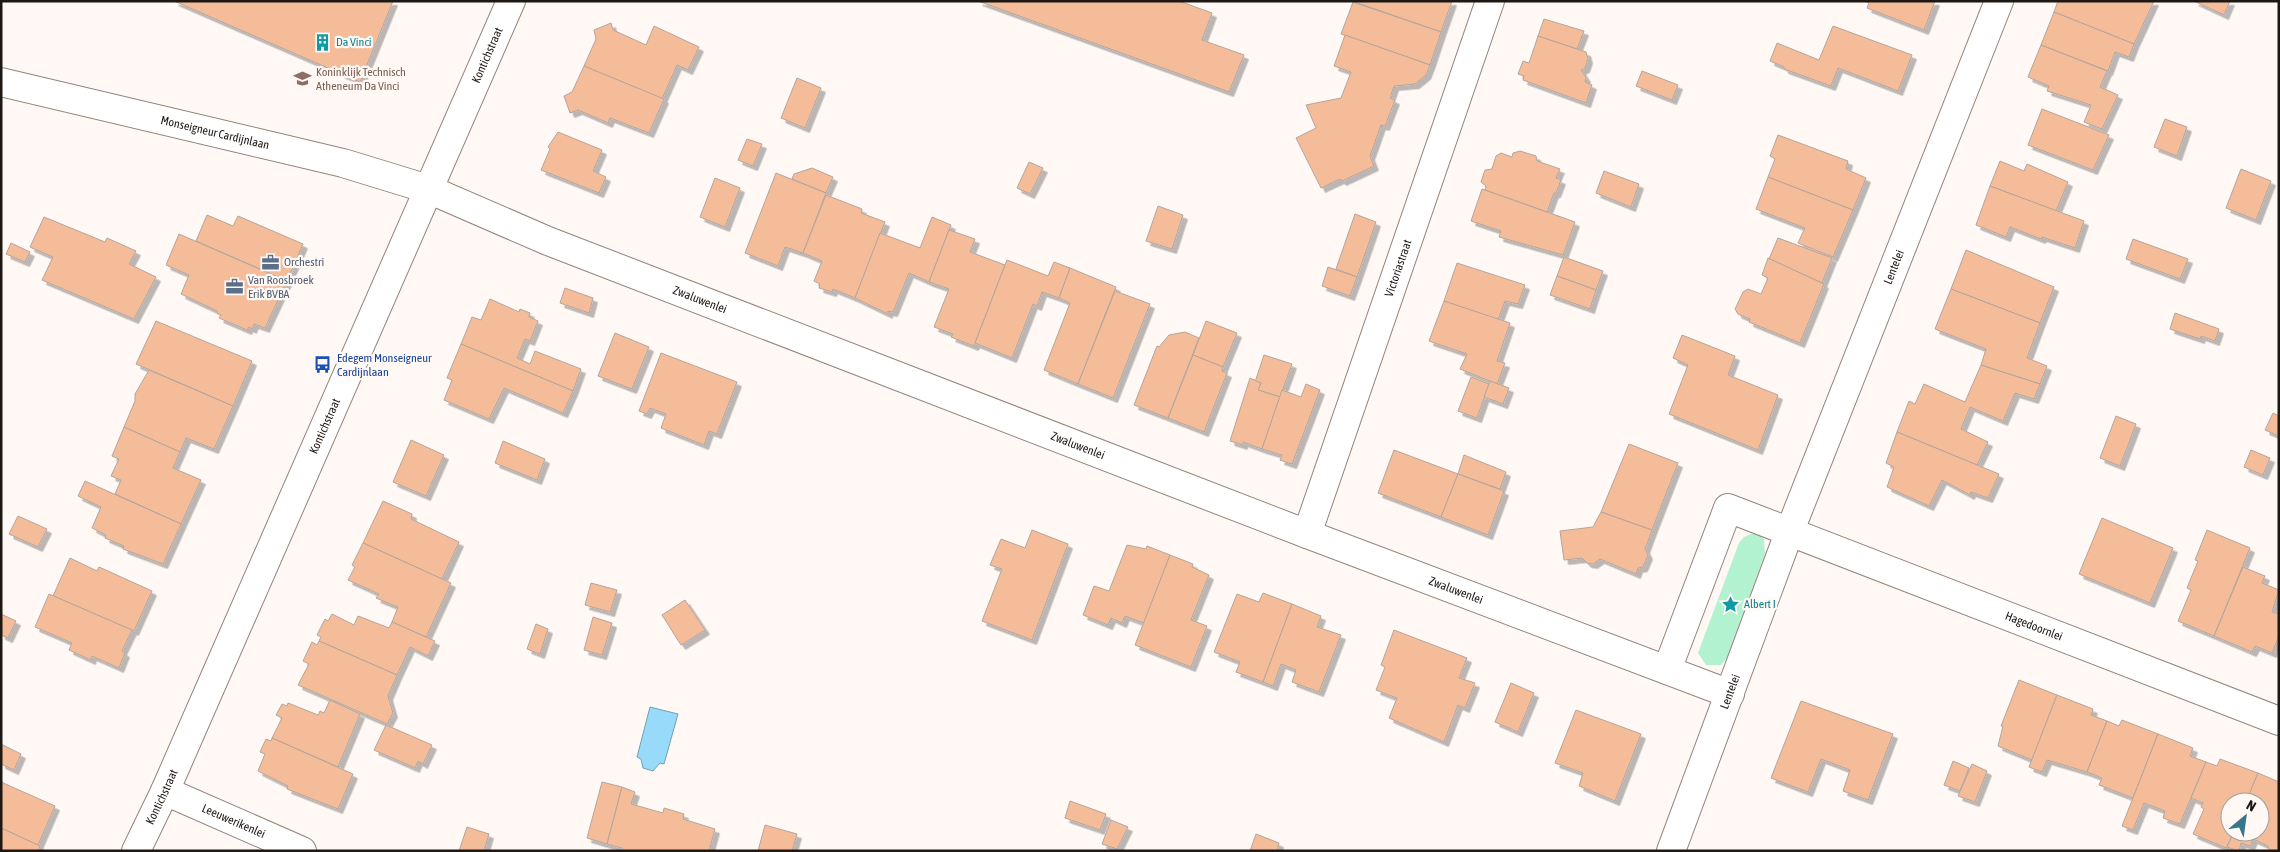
<svg xmlns="http://www.w3.org/2000/svg" width="2280" height="852" font-family="'Asap Condensed',sans-serif">
	<style>
		.green { fill: #b3f2d0 }
		.water { fill: #97dafa; stroke: #73a0b5 }
		.building { fill: #f5bc9a; stroke: #b4a59b; filter: url(#shadow) }
		.lines { fill: none; stroke-linecap: round; stroke-linejoin: round }
		.street-casing { stroke: #93847b; stroke-width: 30 }
		.street { stroke: #fff; stroke-width: 28 }
		.labels { text-anchor: middle; dominant-baseline: central; stroke-width: 4.5; stroke-linejoin: round; paint-order: stroke }
		.culture-label { font-size: 12px; fill: #0d838f; stroke: #fff8f4; text-anchor: start }
		.street-label { font-size: 12px; fill: #1e1815; stroke: #fff8f4 }
		.education-label { font-size: 12px; fill: #785e54; stroke: #fff8f4; text-anchor: start }
		.service-label { font-size: 12px; fill: #4e5e75; stroke: #fff8f4; text-anchor: start }
		.transit-label { font-size: 12px; fill: #164399; stroke: #fff8f4; text-anchor: start }
	</style>
	<defs>
		<filter id="shadow"><feDropShadow dx="4.5" dy="4.5" stdDeviation="0" flood-color="#0004"/></filter>
	</defs>
	<rect width="100%" height="100%" fill="#fff8f4"/>
	<polygon class="green" points="1751,534 1759,534 1764,539 1765,554 1727,658 1721,665 1706,665 1698,653 1739,543 1744,537"/>
	<polygon class="water" points="650,707 678,714 664,764 660,763 653,771 643,768 641,759 637,757"/>
	<g class="building">
		<polygon points="174,1 393,1 360,82"/>
		<polygon points="978,1 1179,1 1212,13 1202,40 1244,55 1229,92"/>
		<polygon points="1352,1 1452,1 1441,32"/>
		<polygon points="1864,1 1935,1 1924,30 1867,8 1869,3"/>
		<polygon points="2058,1 2154,1 2134,44 2054,12"/>
		<polygon points="2194,1 2230,1 2224,15"/>
		<polygon points="1353,2 1441,32 1430,65 1341,34"/>
		<polygon points="2054,12 2134,44 2129,57 2115,52 2108,71 2041,45"/>
		<polygon points="1544,19 1584,31 1577,49 1538,36"/>
		<polygon points="611,23 613,30 646,45 654,26 699,47 688,70 677,65 662,99 584,66 596,39 594,30"/>
		<polygon points="1833,26 1912,55 1898,91 1838,68 1831,86 1784,69 1784,67 1770,61 1777,43 1819,60"/>
		<polygon points="1345,35 1430,65 1426,75 1415,84 1394,86 1390,98 1395,100 1385,126 1381,125 1370,156 1374,166 1342,181 1340,179 1321,188 1296,138 1316,128 1306,105 1341,98 1351,72 1334,66"/>
		<polygon points="1538,36 1586,52 1588,59 1585,68 1581,70 1586,78 1585,82 1592,85 1586,103 1523,80 1524,76 1518,74 1523,61 1529,63"/>
		<polygon points="2041,45 2107,71 2100,87 2118,95 2102,129 2084,122 2091,105 2047,91 2049,86 2028,77"/>
		<polygon points="584,66 664,99 649,133 610,118 608,123 578,110 570,113 564,96 572,92"/>
		<polygon points="1642,71 1678,85 1672,100 1636,86"/>
		<polygon points="797,78 821,88 805,128 781,118"/>
		<polygon points="2042,109 2109,135 2093,170 2028,145"/>
		<polygon points="2165,119 2187,127 2177,156 2154,147"/>
		<polygon points="558,132 602,150 593,171 606,177 599,193 541,170 550,149 548,147"/>
		<polygon points="1778,135 1848,161 1846,169 1866,178 1853,210 1768,177 1775,159 1770,156"/>
		<polygon points="747,139 762,144 753,166 738,160"/>
		<polygon points="1520,151 1536,156 1537,161 1560,169 1556,178 1561,180 1556,193 1554,193 1547,212 1485,190 1486,186 1481,182 1485,170 1492,169 1496,156 1501,153 1512,157 1513,153"/>
		<polygon points="2000,161 2024,171 2027,164 2068,182 2056,211 1990,186"/>
		<polygon points="1029,162 1043,168 1030,194 1017,188"/>
		<polygon points="812,168 833,177 826,193 792,179 794,174"/>
		<polygon points="2241,169 2271,181 2256,220 2226,208"/>
		<polygon points="1604,171 1639,184 1631,207 1596,193"/>
		<polygon points="776,173 826,193 803,253 785,247 778,266 745,253"/>
		<polygon points="1768,177 1853,210 1833,257 1798,243 1805,228 1756,209"/>
		<polygon points="715,178 740,188 725,227 700,217"/>
		<polygon points="1990,186 2084,221 2075,248 2042,237 2041,239 2010,227 2006,237 1976,225"/>
		<polygon points="1482,189 1575,222 1563,255 1499,237 1501,231 1471,221"/>
		<polygon points="826,195 862,209 861,213 885,222 855,298 833,289 832,292 819,288 820,284 814,281 822,261 803,253"/>
		<polygon points="1158,206 1183,215 1172,249 1146,241"/>
		<polygon points="1355,214 1376,222 1357,277 1336,269"/>
		<polygon points="207,215 233,226 238,216 303,244 287,281 196,241"/>
		<polygon points="44,217 105,242 107,238 136,251 129,264 156,277 134,319 42,280 53,257 30,247"/>
		<polygon points="932,217 951,225 929,282 909,273 893,312 888,311 888,314 855,298 880,233 920,248"/>
		<polygon points="949,230 975,239 970,252 1005,265 974,346 951,337 953,334 934,327 949,289 929,282"/>
		<polygon points="179,234 287,281 265,328 254,324 252,329 249,327 247,330 219,318 221,315 217,313 217,311 181,294 189,275 166,265"/>
		<polygon points="1778,238 1832,258 1822,283 1769,259"/>
		<polygon points="2133,239 2188,259 2180,279 2126,259"/>
		<polygon points="11,243 30,252 25,262 6,254"/>
		<polygon points="1966,250 2054,287 2040,323 1951,289"/>
		<polygon points="1564,257 1603,271 1596,290 1557,276"/>
		<polygon points="1768,258 1824,284 1800,343 1749,322 1750,319 1738,314 1735,309 1743,292 1748,289 1761,294 1768,278 1762,275"/>
		<polygon points="1007,260 1048,276 1054,262 1070,268 1059,298 1042,292 1037,306 1033,304 1012,358 975,343"/>
		<polygon points="1457,263 1525,285 1518,304 1505,301 1498,320 1444,301"/>
		<polygon points="1328,267 1357,277 1350,296 1322,286"/>
		<polygon points="1070,268 1116,287 1078,384 1044,370 1070,303 1059,298"/>
		<polygon points="1557,276 1596,290 1590,309 1550,295"/>
		<polygon points="565,288 593,298 589,313 560,303"/>
		<polygon points="1951,289 2040,323 2027,358 2047,366 2040,384 1981,365 1986,349 1935,329"/>
		<polygon points="1115,291 1150,304 1113,398 1078,384"/>
		<polygon points="490,299 519,312 520,309 530,313 529,317 538,321 530,341 525,339 517,358 530,364 535,351 581,369 573,391 461,344 472,317 481,320"/>
		<polygon points="1444,301 1510,323 1497,361 1505,363 1497,384 1460,369 1467,354 1429,341"/>
		<polygon points="2175,313 2219,329 2215,341 2201,336 2200,339 2170,329"/>
		<polygon points="156,321 252,361 233,406 136,364"/>
		<polygon points="1206,321 1237,333 1223,367 1193,355"/>
		<polygon points="1185,332 1199,338 1168,418 1134,405 1157,346 1159,347 1169,335"/>
		<polygon points="615,333 649,347 632,389 598,376"/>
		<polygon points="1682,335 1735,356 1728,375 1778,395 1758,450 1669,414 1688,365 1673,358"/>
		<polygon points="461,344 573,391 563,413 504,388 489,419 444,400 452,380 447,378"/>
		<polygon points="661,353 737,382 717,434 709,431 704,445 661,428 666,414 650,408 647,414 639,411"/>
		<polygon points="1193,355 1223,367 1222,371 1227,373 1204,432 1168,418"/>
		<polygon points="1264,355 1292,364 1280,397 1258,390 1261,383 1255,382"/>
		<polygon points="1981,365 2040,384 2034,399 2015,393 2003,421 1970,407 1961,429 1988,442 1977,465 1897,432 1909,401 1915,404 1924,384 1965,402"/>
		<polygon points="149,370 233,406 214,449 186,438 180,452 124,427 135,401 135,394"/>
		<polygon points="1471,377 1489,384 1477,418 1458,411"/>
		<polygon points="1250,378 1261,383 1258,390 1280,397 1262,449 1243,442 1243,445 1230,441"/>
		<polygon points="1490,381 1509,388 1503,404 1484,397"/>
		<polygon points="1306,384 1320,390 1292,464 1280,460 1282,455 1262,449 1282,390 1301,397"/>
		<polygon points="2273,413 2279,416 2279,436 2265,430"/>
		<polygon points="2116,416 2136,424 2120,466 2100,458"/>
		<polygon points="124,427 180,452 173,468 201,480 181,524 115,494 121,480 111,476 119,459 112,456"/>
		<polygon points="1897,432 1999,474 1988,498 1971,492 1970,495 1942,480 1929,506 1887,487 1894,467 1886,463"/>
		<polygon points="411,440 444,455 426,496 393,482"/>
		<polygon points="503,441 545,459 537,480 495,463"/>
		<polygon points="1629,444 1678,463 1652,530 1601,512"/>
		<polygon points="1394,450 1458,474 1441,517 1378,493"/>
		<polygon points="2251,450 2270,458 2263,475 2244,467"/>
		<polygon points="1464,455 1506,472 1500,489 1458,474"/>
		<polygon points="1458,474 1504,491 1488,535 1441,517"/>
		<polygon points="85,481 181,524 163,564 123,549 124,546 105,538 106,535 92,528 101,507 78,496"/>
		<polygon points="383,501 412,514 411,519 459,542 442,579 363,543"/>
		<polygon points="1601,512 1652,530 1645,549 1648,555 1643,567 1638,568 1636,574 1600,559 1593,564 1587,563 1582,558 1564,560 1560,531 1593,527"/>
		<polygon points="18,516 47,529 38,547 9,534"/>
		<polygon points="2102,518 2173,548 2150,603 2079,574"/>
		<polygon points="1032,530 1068,544 1032,640 982,621 1002,569 990,565 1001,539 1025,548"/>
		<polygon points="2207,530 2250,548 2214,636 2178,621 2191,590 2187,588 2198,561 2195,560"/>
		<polygon points="363,543 451,583 426,637 392,622 398,607 376,598 379,594 348,580 355,567 352,565"/>
		<polygon points="1127,545 1146,549 1147,546 1170,555 1144,623 1125,616 1122,623 1111,618 1108,625 1083,615 1094,586 1109,591"/>
		<polygon points="1170,555 1193,564 1192,567 1209,575 1191,620 1207,626 1191,667 1135,645"/>
		<polygon points="70,558 97,571 99,567 152,591 134,631 53,596"/>
		<polygon points="2243,567 2265,576 2262,583 2279,590 2272,612 2279,614 2279,636 2272,653 2255,646 2252,652 2214,636"/>
		<polygon points="591,583 617,590 610,612 585,605"/>
		<polygon points="1263,593 1292,604 1263,682 1236,672 1240,662 1214,652 1237,594 1259,602"/>
		<polygon points="49,594 132,630 122,651 125,653 119,668 92,656 91,660 69,650 72,643 35,627"/>
		<polygon points="685,600 705,630 681,645 662,615"/>
		<polygon points="1292,604 1321,616 1317,627 1341,635 1319,692 1292,682 1296,670 1281,664 1273,686 1263,682"/>
		<polygon points="1,614 16,621 8,638 1,635"/>
		<polygon points="332,614 354,625 358,616 389,628 392,622 435,641 428,656 410,647 397,675 319,641 321,637 317,635 325,619 328,621"/>
		<polygon points="593,617 612,623 602,655 584,650"/>
		<polygon points="536,624 548,629 540,654 527,649"/>
		<polygon points="1394,630 1467,658 1459,678 1475,683 1465,708 1458,705 1444,742 1389,718 1397,698 1376,690 1385,667 1381,665"/>
		<polygon points="319,641 397,675 388,696 393,713 387,724 298,685 309,664 303,661 312,642 317,645"/>
		<polygon points="2019,680 2057,695 2032,760 1998,746 2003,726 2001,726"/>
		<polygon points="1511,683 1534,693 1518,732 1495,722"/>
		<polygon points="2057,695 2093,709 2091,715 2107,721 2087,772 2047,760 2042,772 2029,767"/>
		<polygon points="330,700 360,714 338,767 272,738 282,718 276,715 282,704 287,706 288,703 318,715 320,711 324,713"/>
		<polygon points="1801,701 1893,734 1868,800 1843,791 1850,770 1821,759 1808,792 1771,778"/>
		<polygon points="1576,710 1641,734 1615,801 1579,786 1583,773 1555,763"/>
		<polygon points="2122,720 2158,734 2133,798 2099,785 2102,778 2087,772 2107,721 2119,726"/>
		<polygon points="386,725 432,745 423,764 418,761 415,768 374,750"/>
		<polygon points="2158,734 2193,748 2190,756 2206,762 2180,824 2163,818 2165,811 2144,803 2133,830 2122,826"/>
		<polygon points="272,738 353,774 338,809 287,789 288,786 258,771 265,754 260,752 266,739 271,741"/>
		<polygon points="1,744 21,754 14,770 1,764"/>
		<polygon points="2220,759 2258,773 2246,802 2230,802 2230,832 2234,832 2226,848 2193,834 2204,809 2201,807 2203,803 2191,798 2206,762 2217,766"/>
		<polygon points="1953,761 1969,768 1960,791 1944,785"/>
		<polygon points="1972,764 1987,771 1975,802 1958,796"/>
		<polygon points="2258,773 2279,782 2279,851 2270,851 2268,846 2253,839 2250,846 2241,843 2239,851 2227,847 2234,832 2260,832 2260,802 2246,802"/>
		<polygon points="1,782 55,806 38,845 1,828"/>
		<polygon points="602,782 622,787 607,844 587,838"/>
		<polygon points="622,787 635,792 631,804 663,813 664,808 684,814 683,819 715,829 709,851 622,851 622,848 607,844"/>
		<polygon points="1070,801 1106,814 1100,830 1065,818"/>
		<polygon points="1111,820 1128,827 1117,849 1102,844"/>
		<polygon points="765,825 797,834 792,851 758,851"/>
		<polygon points="467,827 489,834 484,851 459,851"/>
		<polygon points="1,828 40,846 38,851 1,851"/>
		<polygon points="1256,834 1279,843 1277,851 1250,851"/>
	</g>
	<g class="lines">
		<defs>
			<g id="street">
				<path id="s1" d="M1 82 343 163 428 189 548 241 1307 534 1730 694"/>
				<path id="s2" d="M1307 534 1490 1"/>
				<path id="s3" d="M1667 670 1728 508 2279 721"/>
				<path id="s4" d="M165 791 302 851"/>
				<path id="s5" d="M136 851 165 791 511 1"/>
				<path id="s6" d="M1671 851 1789 533 1999 1"/>
			</g>
		</defs>
		<use href="#street" class="street-casing"/>
		<use href="#street" class="street"/>
	</g>
	<defs>
		<symbol id="building-bare" viewBox="-9 -9 18 18"><path d="M-4-6H4V6H1V3H-1V6H-4ZM-2.5-4.3h1.7v1.8h-1.7ZM.8-4.3h1.7v1.8H.8ZM-2.5-1h1.7V.8h-1.7ZM.8-1h1.7V.8H.8Z" fill="#0f9aa8" stroke="#fff8f4" stroke-width="2.5" paint-order="stroke"/></symbol>
		<symbol id="school-bare" viewBox="-9 -9 18 18"><path d="M0-5L7-2L0 1L-7-2ZM-4 1L0 2.5L4 1V4Q0 6-4 4Z" fill="#8d6e63" stroke="#fff8f4" stroke-width="2.5" paint-order="stroke"/></symbol>
		<symbol id="office-bare" viewBox="-9 -9 18 18"><path d="M-6-3h4V-5.5h4V-3h4V5H-6ZM-1-4.5V-3h2v-1.5ZM-6 0V1H6V0Z" fill="#5c6f8a" stroke="#fff8f4" stroke-width="2.5" paint-order="stroke"/></symbol>
		<symbol id="bus-bare" viewBox="-9 -9 18 18"><path d="M-5-6H5V4H4V6H2V4H-2V6H-4V4H-5ZM-3.5-4V0h7V-4ZM-3.5 1.2v1.5H-2V1.2ZM2 1.2v1.5H3.5V1.2Z" fill="#1a4fb4" stroke="#fff8f4" stroke-width="2.5" paint-order="stroke"/></symbol>
		<symbol id="sight-bare" viewBox="-9 -9 18 18"><path d="M0-6L1.8-2.2L6-1.7L2.9 1.2L3.7 5.4L0 3.3L-3.7 5.4L-2.9 1.2L-6-1.7L-1.8-2.2Z" fill="#0f9aa8" stroke="#fff8f4" stroke-width="2.5" paint-order="stroke"/></symbol>
	</defs>
	<g fill-rule="evenodd">
		<use href="#building-bare" x="310" y="30" width="25" height="25"/>
		<use href="#school-bare" x="290" y="66" width="25" height="25"/>
		<use href="#office-bare" x="258" y="250" width="25" height="25"/>
		<use href="#office-bare" x="222" y="274" width="25" height="25"/>
		<use href="#bus-bare" x="310" y="352" width="25" height="25"/>
		<use href="#sight-bare" x="1718" y="592" width="25" height="25"/>
	</g>
	<g class="labels">
		<g class="culture-label">
			<text x="336" y="42">Da Vinci</text>
			<text x="1744" y="604">Albert I</text>
		</g>
		<g class="street-label">
			<text stroke="none"><textPath href="#s5" startOffset="870">Kontichstraat</textPath></text>
			<text stroke="none"><textPath href="#s1" startOffset="220">Monseigneur Cardijnlaan</textPath></text>
			<text stroke="none"><textPath href="#s2" startOffset="281">Victoriastraat</textPath></text>
			<text stroke="none"><textPath href="#s6" startOffset="625">Lentelei</textPath></text>
			<text stroke="none"><textPath href="#s1" startOffset="734">Zwaluwenlei</textPath></text>
			<text stroke="none"><textPath href="#s5" startOffset="465">Kontichstraat</textPath></text>
			<text stroke="none"><textPath href="#s1" startOffset="1139">Zwaluwenlei</textPath></text>
			<text stroke="none"><textPath href="#s1" startOffset="1544">Zwaluwenlei</textPath></text>
			<text stroke="none"><textPath href="#s3" startOffset="501">Hagedoornlei</textPath></text>
			<text stroke="none"><textPath href="#s6" startOffset="170">Lentelei</textPath></text>
			<text stroke="none"><textPath href="#s5" startOffset="60">Kontichstraat</textPath></text>
			<text stroke="none"><textPath href="#s4" startOffset="75">Leeuwerikenlei</textPath></text>
		</g>
		<g class="education-label">
			<text x="316" y="72">Koninklijk Technisch<tspan x="316" dy="14">Atheneum Da Vinci</tspan></text>
		</g>
		<g class="service-label">
			<text x="284" y="262">Orchestri</text>
			<text x="248" y="280">Van Roosbroek<tspan x="248" dy="14">Erik BVBA</tspan></text>
		</g>
		<g class="transit-label">
			<text x="337" y="358">Edegem Monseigneur<tspan x="337" dy="14">Cardijnlaan</tspan></text>
		</g>
	</g>
	<rect width="2280" height="852" fill="none" stroke="#1e1815" stroke-width="5"/>
	<g transform="translate(2245 817) rotate(29)"><circle r="24" fill="#fff8f4" stroke="#a59e9b"/>
	<path d="M0-4L9 19L0 12L-9 19Z" fill="#36768a"/>
	<text y="-8" font-size="14" font-weight="bold" text-anchor="middle" fill="#1e1815">N</text>
	</g>
</svg>
